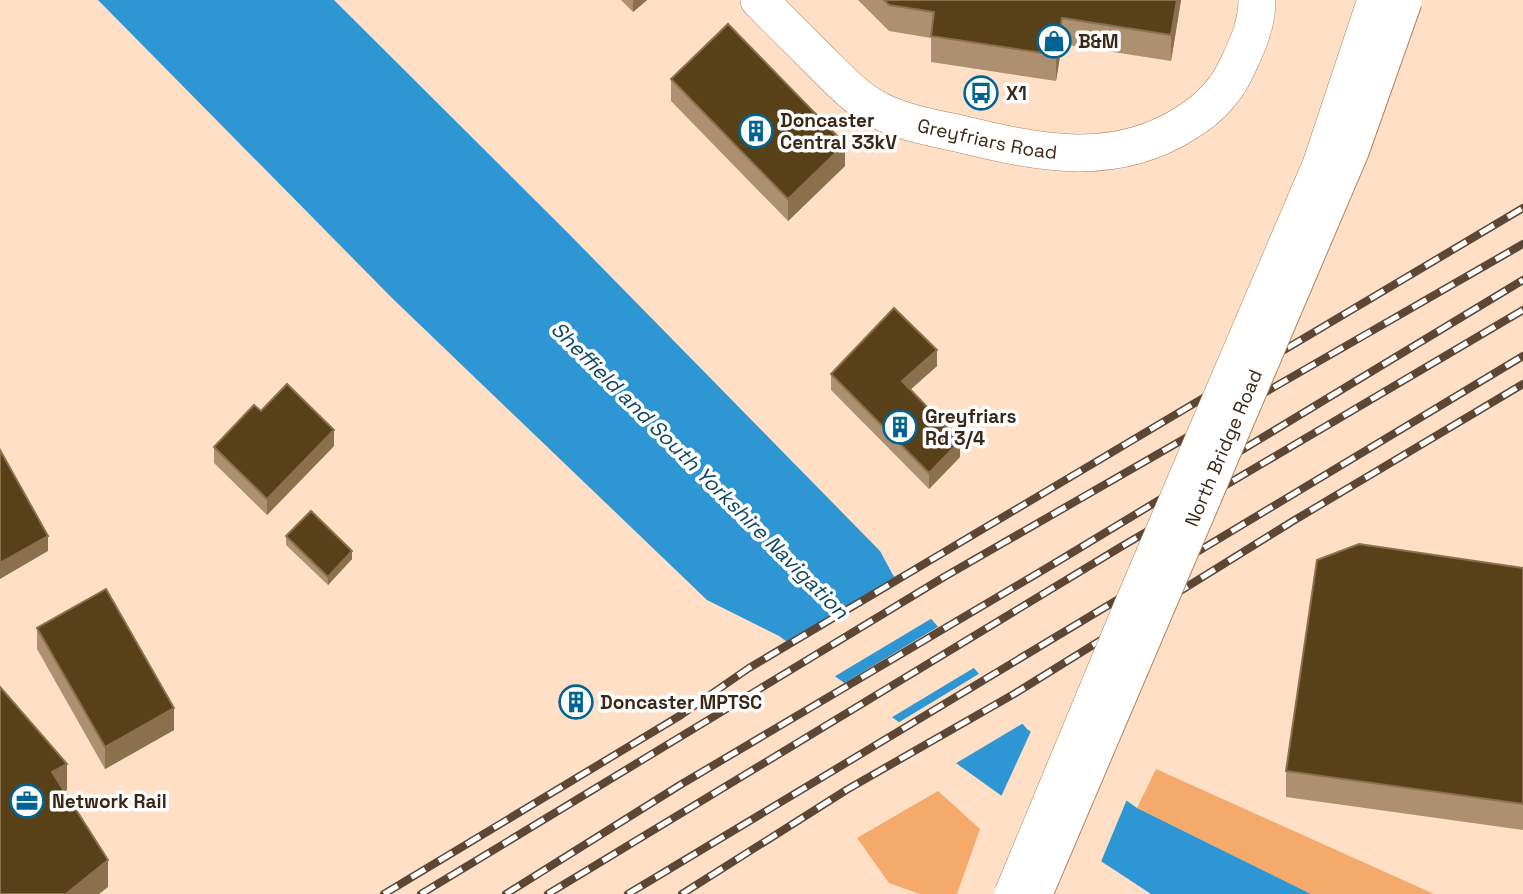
<svg xmlns="http://www.w3.org/2000/svg" width="1523" height="894" font-family="'Space Grotesk',sans-serif">
	<style>
		.green { fill: #f5aa6c }
		.water { fill: #2e97d3 }
		.pier { fill: #ffdfc6 }
		.lines { fill: none; stroke-linecap: round; stroke-linejoin: round }
		.street-casing { stroke: #b3825b; stroke-width: 38 }
		.street { stroke: #fff; stroke-width: 37 }
		.rail-casing { stroke: #5c4635; stroke-width: 8 }
		.rail { stroke: #fff; stroke-width: 5; stroke-dasharray: 16; stroke-linecap: butt }
		.street-bridge-casing { stroke: #b3825b; stroke-width: 38; stroke-linecap: butt }
		.secondary-bridge-casing { stroke: #b3825b; stroke-width: 40; stroke-linecap: butt }
		.street-bridge { stroke: #fff; stroke-width: 37 }
		.secondary-bridge { stroke: #fff; stroke-width: 38 }
		.wall { fill: #ac9070 }
		.shaded-wall { fill: #8a704d }
		.building { fill: #584119; stroke: #8a704d; stroke-width: 2 }
		.labels { text-anchor: middle; dominant-baseline: central; stroke-width: 7; stroke-linejoin: round; paint-order: stroke }
		.poi-label { font-size: 19px; font-weight: bold; fill: #3b2717; stroke: #fff; text-anchor: start }
		.street-label { font-size: 19px; fill: #3b2717; stroke: #fff }
		.water-label { font-size: 21px; font-style: italic; fill: #0d4564; stroke: #fff }
	</style>
	<rect width="100%" height="100%" fill="#ffdfc6"/>
	<g class="green">
		<polygon points="1156,769 1434,894 1311,894 1137,808"/>
		<polygon points="938,791 980,829 957,894 920,894 889,883 857,838"/>
	</g>
	<polygon class="water" points="98,0 334,0 567,232 880,551 893,575 1027,729 1137,808 1311,894 1151,894 999,794 779,636 707,600 392,298"/>
	<g class="pier">
		<polygon points="898,575 934,617 832,678 784,644"/>
		<polygon points="941,625 977,666 889,719 841,685"/>
		<polygon points="982,672 1025,722 953,765 896,724"/>
		<polygon points="1032,729 1128,797 1100,864 1000,799"/>
	</g>
	<g class="lines">
		<defs>
			<g id="street">
				<path id="s1" d="M759 0C779 20 799 40 819 60 837 78 856 99 880 111 905 123 933 128 961 134 1039 153 1114 169 1186 123 1209 109 1227 91 1238 65 1248 44 1257 24 1257 0"/>
			</g>
		</defs>
		<use href="#street" class="street-casing"/>
		<use href="#street" class="street"/>
		<defs>
			<g id="rail">
				<polyline points="384,894 681,715 749,668 1523,208"/>
				<polyline points="421,894 944,577 1523,244"/>
				<polyline points="506,894 680,785 1055,563 1523,280"/>
				<polyline points="548,894 1119,548 1523,310"/>
				<polyline points="628,894 1523,356"/>
				<polyline points="682,894 848,789 1014,694 1293,521 1523,384"/>
			</g>
		</defs>
		<use href="#rail" class="rail-casing"/>
		<use href="#rail" class="rail"/>
		<defs>
			<polyline id="street-bridge" points="1013,894 1133,605 1321,165 1376,0"/>
			<g id="secondary-bridge">
				<path id="s2" d="M1033 894 1350 150 1403 0"/>
			</g>
		</defs>
		<use href="#street-bridge" class="street-bridge-casing"/>
		<use href="#secondary-bridge" class="secondary-bridge-casing"/>
		<use href="#street-bridge" class="street-bridge"/>
		<use href="#secondary-bridge" class="secondary-bridge"/>
	</g>
	<g class="wall">
		<polygon points="621,0 647,0 633,12"/>
		<polygon points="858,0 1181,0 1171,61 1062,44 1056,81 931,62 931,38 889,31"/>
		<polygon points="671,79 845,166 788,221 671,101"/>
		<polygon points="937,366 910,390 960,457 929,489 831,390 831,374"/>
		<polygon points="261,411 334,446 267,515 214,463 214,447"/>
		<polygon points="286,536 352,559 328,585 286,545"/>
		<polygon points="1523,568 1523,830 1286,797 1286,771"/>
		<polygon points="37,628 174,730 105,769 37,649"/>
	</g>
	<g class="shaded-wall">
		<polygon points="633,0 647,0 633,12"/>
		<polygon points="1177,0 1181,0 1171,61 1171,35"/>
		<polygon points="1062,18 1062,44 1056,81 1056,55"/>
		<polygon points="845,144 845,166 788,221 788,199"/>
		<polygon points="937,350 937,366 902,397 902,381"/>
		<polygon points="334,430 334,446 267,515 267,499"/>
		<polygon points="960,441 960,457 929,489 929,473"/>
		<polygon points="48,536 48,551 0,579 0,563"/>
		<polygon points="352,551 352,559 328,585 328,577"/>
		<polygon points="174,708 174,730 105,769 105,747"/>
		<polygon points="67,764 67,790 52,799 52,772"/>
		<polygon points="108,860 108,887 99,894 66,894"/>
	</g>
	<g class="building">
		<polygon points="884,0 1177,0 1171,35 1062,18 1056,55 931,36 934,12 889,5"/>
		<polygon points="728,24 845,144 788,199 671,79"/>
		<polygon points="894,308 937,350 902,381 960,441 929,473 831,374"/>
		<polygon points="287,384 334,430 267,499 214,447 254,405 261,411"/>
		<polygon points="0,450 48,536 0,563"/>
		<polygon points="311,511 352,551 328,577 286,536"/>
		<polygon points="1359,544 1523,568 1523,804 1286,771 1317,560"/>
		<polygon points="106,589 174,708 105,747 37,628"/>
		<polygon points="0,687 67,764 52,772 108,860 66,894 0,894"/>
	</g>
	<defs>
		<symbol id="shop-ring" viewBox="-11 -11 22 22"><circle r="9.5" fill="#fff" stroke="#006392" stroke-width="1.5"/><path d="M-5-2.5h2.3a2.7 3.5 0 0 1 5.4 0H5L5.5 6h-11ZM-1.5-2.5h3a1.5 2.3 0 0 0-3 0Z" fill="#006392"/></symbol>
		<symbol id="bus-ring" viewBox="-11 -11 22 22"><circle r="9.5" fill="#fff" stroke="#006392" stroke-width="1.5"/><path d="M-5-6H5V4H4V6H2V4H-2V6H-4V4H-5ZM-3.5-4V0h7V-4ZM-3.5 1.2v1.5H-2V1.2ZM2 1.2v1.5H3.5V1.2Z" fill="#006392"/></symbol>
		<symbol id="building-ring" viewBox="-11 -11 22 22"><circle r="9.5" fill="#fff" stroke="#006392" stroke-width="1.5"/><path d="M-4-6H4V6H1V3H-1V6H-4ZM-2.5-4.3h1.7v1.8h-1.7ZM.8-4.3h1.7v1.8H.8ZM-2.5-1h1.7V.8h-1.7ZM.8-1h1.7V.8H.8Z" fill="#006392"/></symbol>
		<symbol id="office-ring" viewBox="-11 -11 22 22"><circle r="9.5" fill="#fff" stroke="#006392" stroke-width="1.5"/><path d="M-6-3h4V-5.5h4V-3h4V5H-6ZM-1-4.5V-3h2v-1.5ZM-6 0V1H6V0Z" fill="#006392"/></symbol>
	</defs>
	<g fill-rule="evenodd">
		<use href="#shop-ring" x="1035" y="22" width="38" height="38"/>
		<use href="#bus-ring" x="962" y="74" width="38" height="38"/>
		<use href="#building-ring" x="737" y="112" width="38" height="38"/>
		<use href="#building-ring" x="881" y="408" width="38" height="38"/>
		<use href="#building-ring" x="557" y="683" width="38" height="38"/>
		<use href="#office-ring" x="8" y="782" width="38" height="38"/>
	</g>
	<g class="labels">
		<g class="poi-label">
			<text x="1078" y="41">B&amp;M</text>
			<text x="1006" y="93">X1</text>
			<text x="780" y="120">Doncaster<tspan x="780" dy="22">Central 33kV</tspan></text>
			<text x="925" y="416">Greyfriars<tspan x="925" dy="22">Rd 3/4</tspan></text>
			<text x="600" y="702">Doncaster MPTSC</text>
			<text x="52" y="801">Network Rail</text>
		</g>
		<g class="street-label">
			<text stroke="none"><textPath href="#s1" startOffset="276">Greyfriars Road</textPath></text>
			<text stroke="none"><textPath href="#s2" startOffset="485">North Bridge Road</textPath></text>
		</g>
		<g class="water-label">
			<text transform="translate(700 470) rotate(45)">Sheffield and South Yorkshire Navigation</text>
		</g>
	</g>
</svg>
